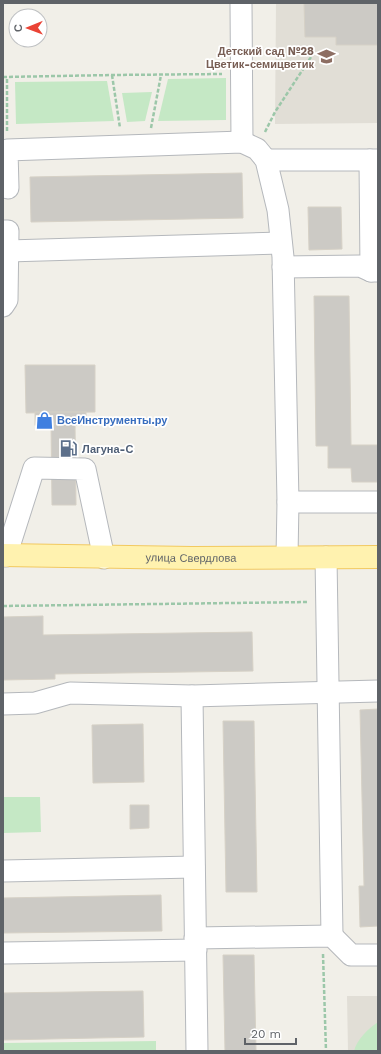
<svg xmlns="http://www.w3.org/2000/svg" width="381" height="1054" font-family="'Work Sans',sans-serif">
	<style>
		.education { fill: #e1ded6 }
		.green { fill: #c5e8c5 }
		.building { fill: #cccac5; stroke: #d6d1c6 }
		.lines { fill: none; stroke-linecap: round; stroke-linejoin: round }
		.minor-casing { stroke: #b5b8bc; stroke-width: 23 }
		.major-casing { stroke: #f2c960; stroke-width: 24 }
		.path { stroke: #9cc7a9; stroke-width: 2.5; stroke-dasharray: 4 2; stroke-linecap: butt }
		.minor { stroke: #fff; stroke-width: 21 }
		.major { stroke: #fff2af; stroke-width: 22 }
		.labels { text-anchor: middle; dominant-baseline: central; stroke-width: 3.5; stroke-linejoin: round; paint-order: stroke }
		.education-label { font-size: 11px; font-weight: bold; fill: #785e54; stroke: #fff; text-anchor: end }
		.shop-label { font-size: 11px; font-weight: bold; fill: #366cbe; stroke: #fff; text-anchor: start }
		.service-label { font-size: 11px; font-weight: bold; fill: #4e5e75; stroke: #fff; text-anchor: start }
		.street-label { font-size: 11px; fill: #5f6368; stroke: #fff }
	</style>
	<rect width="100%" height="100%" fill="#f1efe8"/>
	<g class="education">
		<polygon points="276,3 378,3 378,123 275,124"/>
		<polygon points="347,996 378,996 378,1051 348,1051"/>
	</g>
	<g class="green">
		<polygon points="226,78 226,120 158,121 168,79"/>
		<polygon points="107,81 114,121 16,124 15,82"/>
		<polygon points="152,92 145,121 127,122 122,93"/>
		<polygon points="3,797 40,797 41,832 3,833"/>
		<path d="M378 1022V1051H354C357 1039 368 1029 378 1022Z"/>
		<polygon points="156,1041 156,1051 3,1051 3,1043"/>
	</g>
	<g class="building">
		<polygon points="304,3 378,3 378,45 336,45 336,37 305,37"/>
		<polygon points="242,173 243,218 31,222 30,177"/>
		<polygon points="308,207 341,207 342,249 309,250"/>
		<polygon points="314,296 349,296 351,445 378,445 378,482 352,482 351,468 328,468 328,446 316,446"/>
		<polygon points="25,365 95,365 95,412 26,413"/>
		<rect x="35" y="412" width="51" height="13"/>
		<polygon points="51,424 75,424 76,505 52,505"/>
		<polygon points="43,616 43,635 252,632 253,671 55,674 55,679 3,680 3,617"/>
		<polygon points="378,709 378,926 360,927 359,886 364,886 360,710"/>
		<polygon points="223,721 254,721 257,892 226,892"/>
		<polygon points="143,724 144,782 93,783 92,725"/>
		<polygon points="130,805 149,805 149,828 130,829"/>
		<polygon points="161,895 162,931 3,933 3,898"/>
		<polygon points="223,955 254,955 256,1051 225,1051"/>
		<polygon points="143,991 144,1037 3,1040 3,993"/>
	</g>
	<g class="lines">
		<defs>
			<g id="minor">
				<polyline points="241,3 242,142"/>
				<polyline points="266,160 370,160"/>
				<polyline points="8,188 7,150 242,142 257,149 266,160 278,210 283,257 288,502 287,557"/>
				<polyline points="3,231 8,231 7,300 3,306"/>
				<polyline points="8,251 281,243"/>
				<polyline points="283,267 360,266 371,271 378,271"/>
				<polyline points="371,271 370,160 378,160"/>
				<polyline points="288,502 378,502"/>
				<polyline points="6,556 34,468 85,469 104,558"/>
				<polyline points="326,557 332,936"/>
				<polyline points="192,696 197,1051"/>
				<polyline points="3,704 35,703 70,693 192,696 378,691"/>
				<polyline points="3,871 194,867"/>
				<polyline points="195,938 332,936 351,955 378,955"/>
				<polyline points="3,953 196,950"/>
			</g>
			<g id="major">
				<path id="s1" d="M3 555 192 558 378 557"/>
			</g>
		</defs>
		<use href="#minor" class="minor-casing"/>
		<use href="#major" class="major-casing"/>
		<g class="path">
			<polyline points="112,75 120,128"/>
			<polyline points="3,77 112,75 222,74"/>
			<polyline points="151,128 161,75"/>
			<polyline points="7,131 7,77"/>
			<polyline points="265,132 275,112 311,57"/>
			<polyline points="3,606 308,602"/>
			<polyline points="323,954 326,1051"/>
		</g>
		<use href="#minor" class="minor"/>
		<use href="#major" class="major"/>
	</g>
	<defs>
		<symbol id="school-bare" viewBox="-9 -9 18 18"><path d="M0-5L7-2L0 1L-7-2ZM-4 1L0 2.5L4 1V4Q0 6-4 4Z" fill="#8d6e63" stroke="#fff" stroke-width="2.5" paint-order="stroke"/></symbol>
		<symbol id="shop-bare" viewBox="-9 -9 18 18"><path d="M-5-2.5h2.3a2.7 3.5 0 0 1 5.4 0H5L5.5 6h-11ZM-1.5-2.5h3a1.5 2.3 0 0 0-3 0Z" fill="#3f7fe0" stroke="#fff" stroke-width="2.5" paint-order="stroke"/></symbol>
		<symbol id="fuel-bare" viewBox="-9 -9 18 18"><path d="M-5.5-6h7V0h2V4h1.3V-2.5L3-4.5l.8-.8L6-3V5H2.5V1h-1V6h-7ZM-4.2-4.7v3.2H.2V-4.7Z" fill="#5c6f8a" stroke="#fff" stroke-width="2.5" paint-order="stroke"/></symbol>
	</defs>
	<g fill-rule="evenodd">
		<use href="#school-bare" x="314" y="44" width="25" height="25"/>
		<use href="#shop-bare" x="32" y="408" width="25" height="25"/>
		<use href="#fuel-bare" x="56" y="436" width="25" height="25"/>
	</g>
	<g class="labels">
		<g class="education-label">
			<text x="314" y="51">Детский сад №28<tspan x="314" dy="13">Цветик-семицветик</tspan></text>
		</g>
		<g class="shop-label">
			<text x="57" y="420">ВсеИнструменты.ру</text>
		</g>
		<g class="service-label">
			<text x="82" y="449">Лагуна-С</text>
		</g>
		<g class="street-label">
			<text stroke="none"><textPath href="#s1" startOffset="188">улица Свердлова</textPath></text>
		</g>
	</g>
	<rect width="381" height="1054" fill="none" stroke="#5f6368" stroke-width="8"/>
	<g transform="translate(28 28) rotate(269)"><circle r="19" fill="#ffffff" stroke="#bfc1c3"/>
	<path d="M0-3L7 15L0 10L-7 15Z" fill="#ea4335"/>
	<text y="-6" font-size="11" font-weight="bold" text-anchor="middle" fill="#5f6368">С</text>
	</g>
	<path d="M245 1038v6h51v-6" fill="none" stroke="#5f6368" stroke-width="2"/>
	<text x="251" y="1038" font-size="12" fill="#5f6368" stroke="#ffffff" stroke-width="3" paint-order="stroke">20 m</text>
</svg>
